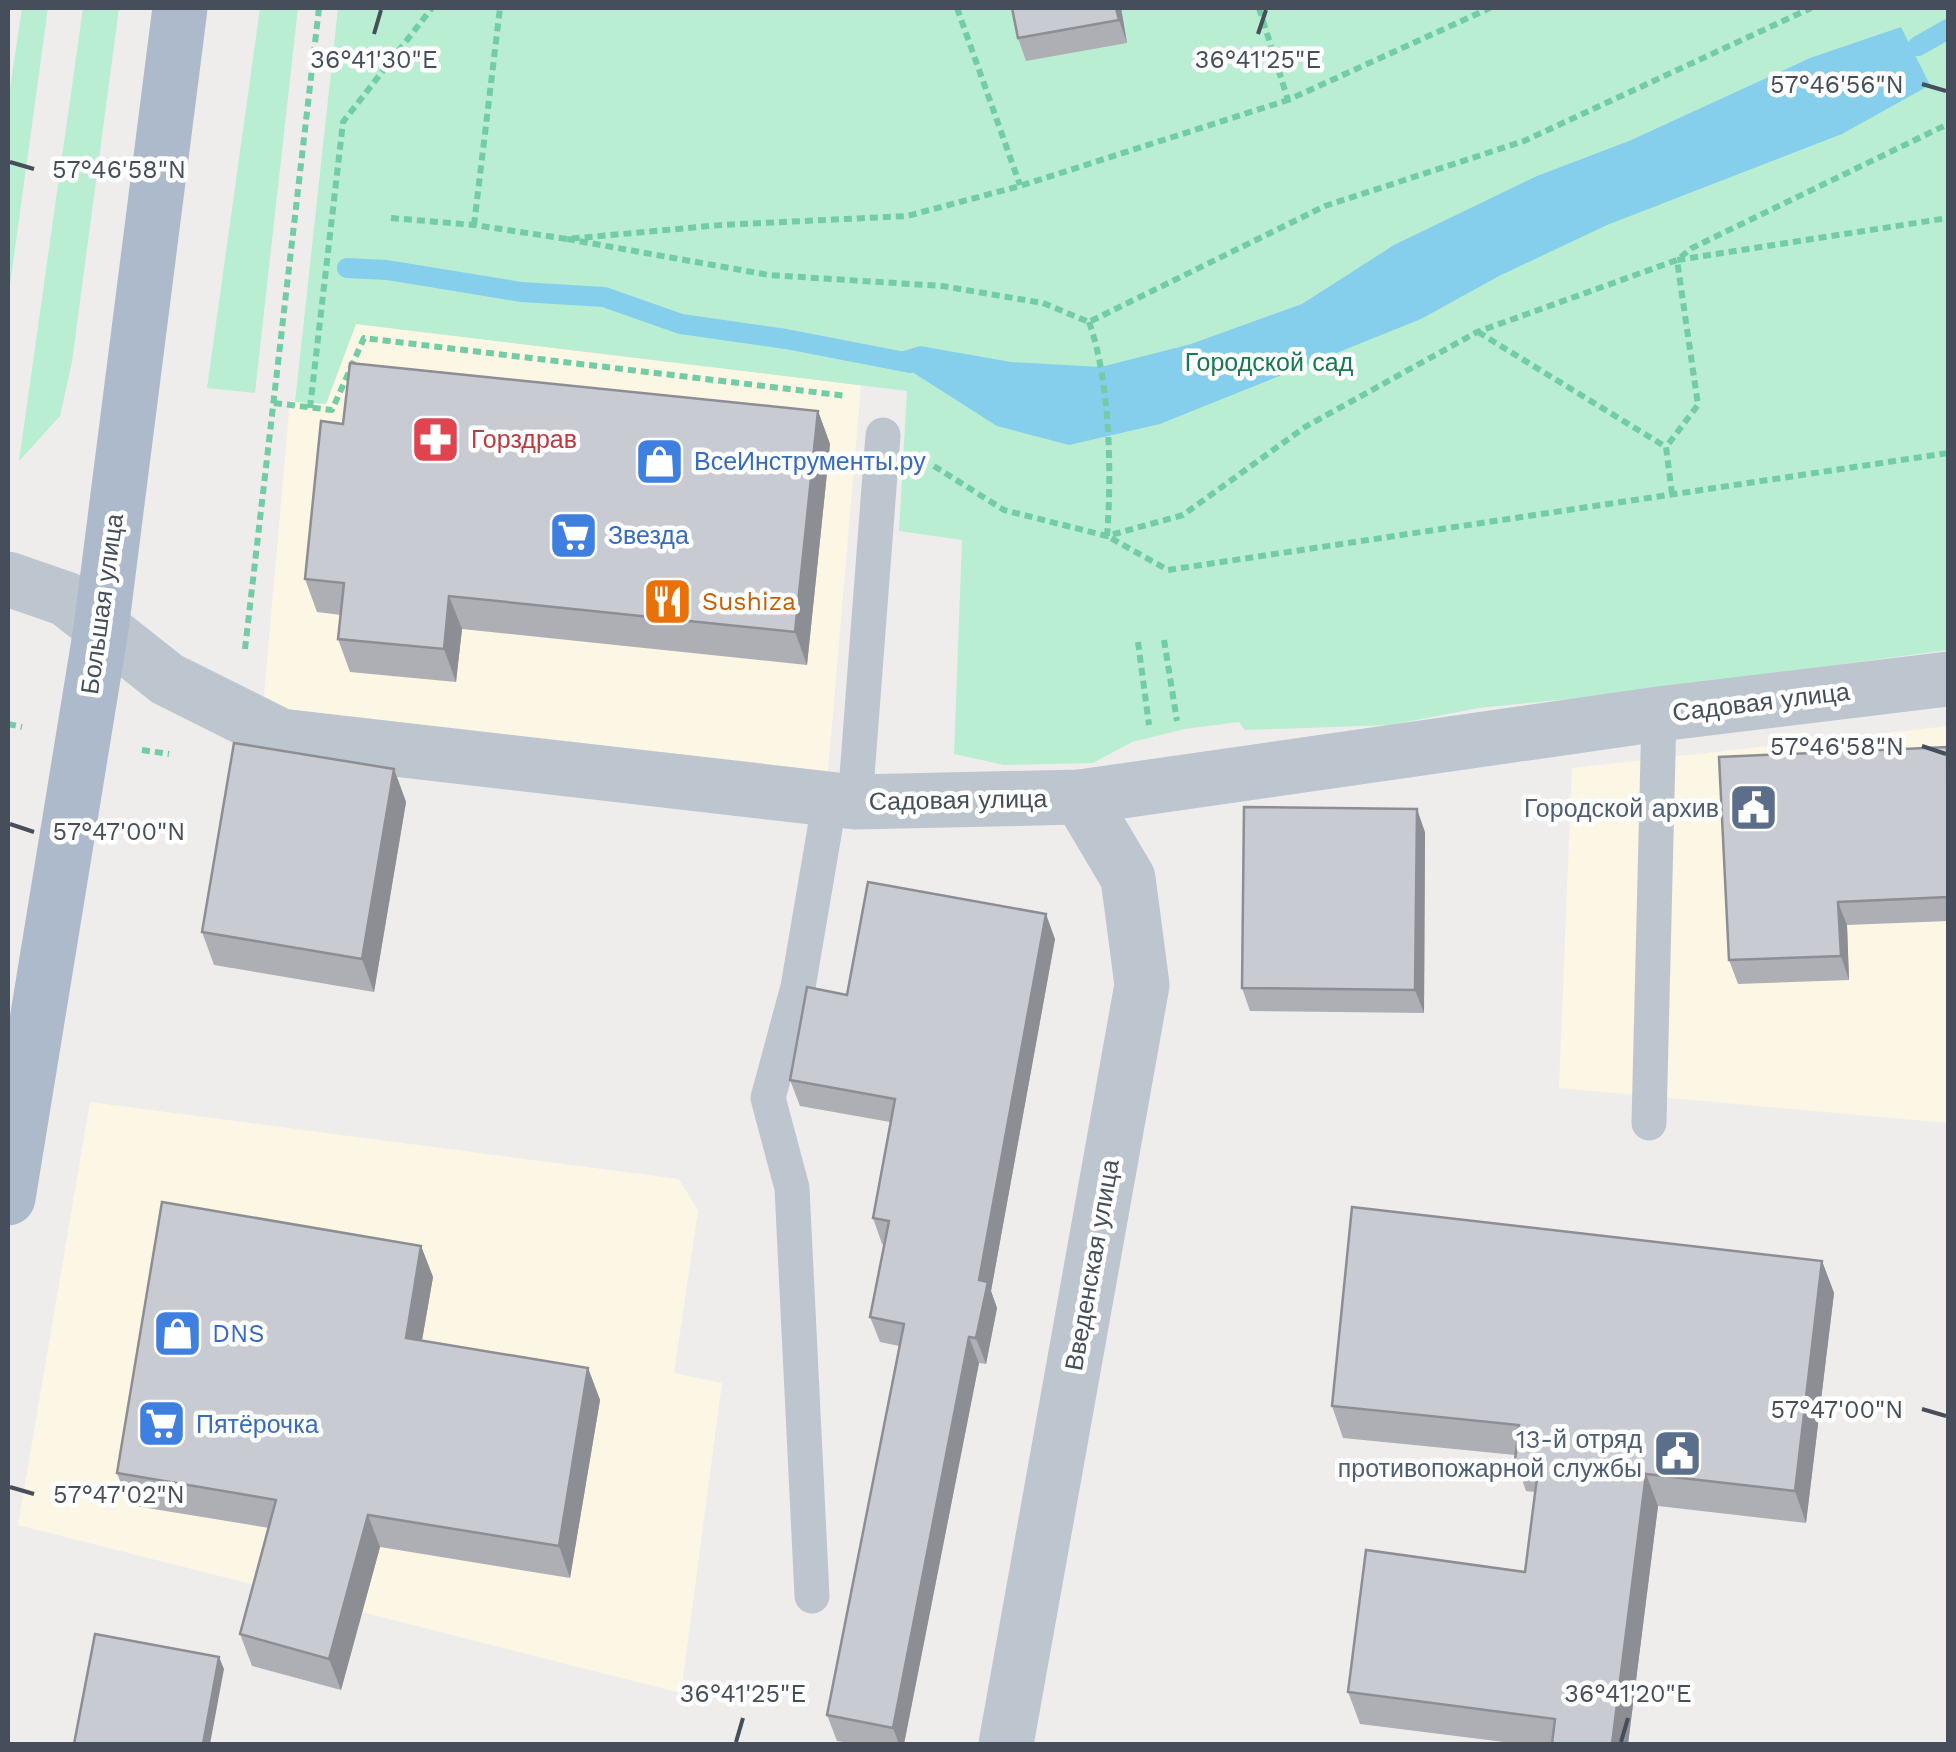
<svg xmlns="http://www.w3.org/2000/svg" width="1956" height="1752" font-family="'Work Sans',sans-serif">
	<style>
		.commercial { fill: #fcf6e4 }
		.green { fill: #b9eed2 }
		.water { fill: #86cfec }
		.lines { fill: none; stroke-linecap: round; stroke-linejoin: round }
		.stream { stroke: #86cfec; stroke-width: 20 }
		.path { stroke: #72cca6; stroke-width: 6; stroke-dasharray: 8 5; stroke-linecap: butt }
		.service { stroke: #bdc6cf; stroke-width: 35 }
		.minor { stroke: #bdc6cf; stroke-width: 55 }
		.primary { stroke: #acbacc; stroke-width: 55 }
		.wall { fill: #adafb5 }
		.shaded-wall { fill: #8d8e94 }
		.building { fill: #c9cbd3; stroke: #8d8e94; stroke-width: 2.5 }
		.ticks { fill: none; stroke: #454e5a; stroke-width: 4 }
		.labels { text-anchor: middle; dominant-baseline: central; stroke-width: 9; stroke-linejoin: round; paint-order: stroke }
		.park-label { font-size: 25px; fill: #167b50; stroke: #fff }
		.health-label { font-size: 25px; fill: #be3a42; stroke: #fff; text-anchor: start }
		.shop-label { font-size: 25px; fill: #366cbe; stroke: #fff; text-anchor: start }
		.food-label { font-size: 25px; fill: #c56008; stroke: #fff; text-anchor: start }
		.street-label { font-size: 25px; fill: #454e5a; stroke: #fff }
		.service-label { font-size: 25px; fill: #4e5e75; stroke: #fff; text-anchor: end }
		.ticks-label { font-size: 25px; text-anchor: middle; fill: #454e5a; stroke: #fff; stroke-width: 9; stroke-linejoin: round; paint-order: stroke }
	</style>
	<rect width="100%" height="100%" fill="#efedec"/>
	<g class="commercial">
		<polygon points="356,324 861,385 828,771 263,707 290,401 326,404"/>
		<polygon points="1948,726 1948,1123 1559,1088 1572,768"/>
		<polygon points="90,1102 679,1179 698,1211 674,1373 722,1383 681,1693 18,1525"/>
	</g>
	<g class="green">
		<polygon points="22,8 48,8 8,300 8,101"/>
		<polygon points="83,8 119,8 72,362 60,416 19,461"/>
		<polygon points="260,8 298,8 255,393 207,388"/>
		<polygon points="338,8 1948,8 1948,650 1618,694 1479,708 1390,725 1245,730 1239,722 1185,729 1132,742 1093,763 1004,765 954,754 962,540 899,531 907,391 356,324 326,404 295,402"/>
	</g>
	<polygon class="water" points="1901,27 1930,85 1842,134 1607,225 1499,276 1421,319 1160,424 1069,445 997,426 887,356 920,346 1011,362 1101,367 1191,344 1302,304 1394,245 1537,176 1629,141 1810,58"/>
	<g class="lines">
		<g class="stream">
			<polyline points="1918,46 1948,29"/>
			<polyline points="347,268 387,270 521,292 604,297 681,324 786,339 910,363"/>
		</g>
		<g class="path">
			<polyline points="957,8 1020,185"/>
			<polyline points="1259,8 1288,100 1490,8"/>
			<polyline points="391,218 474,225 567,239 721,225 907,216 1020,186 1288,100"/>
			<polyline points="474,225 500,8"/>
			<polyline points="567,239 769,275 942,286 1043,303 1089,322 1325,206 1524,141 1811,8"/>
			<path d="M1089 322C1110 380 1112 473 1107 536L1168 570 1948 453"/>
			<polyline points="1478,332 1666,447"/>
			<polyline points="274,403 332,410 364,338 847,396"/>
			<polyline points="310,408 343,122 432,8"/>
			<polyline points="934,466 1004,510 1107,536 1183,515 1305,427 1477,332 1677,260 1692,248 1948,124"/>
			<polyline points="1672,494 1666,447 1698,405 1677,260 1948,218"/>
			<polyline points="1164,640 1177,721"/>
			<polyline points="1138,642 1149,725"/>
			<polyline points="245,649 319,8"/>
			<polyline points="8,724 22,727"/>
			<polyline points="142,750 169,754"/>
		</g>
		<g class="service">
			<polyline points="855,802 883,435"/>
			<polyline points="1649,1123 1659,714"/>
			<polyline points="812,1596 792,1188 768,1098 798,987 830,799"/>
		</g>
		<g class="minor">
			<polyline points="8,579 66,599 167,679 281,736 855,802 1080,797 1659,714 1948,679"/>
			<polyline points="1006,1744 1142,985 1128,878 1080,797"/>
		</g>
		<polyline class="primary" points="8,1198 101,629 180,8"/>
	</g>
	<g class="wall">
		<polygon points="1012,8 1121,8 1127,43 1026,61 1018,38"/>
		<polygon points="818,411 830,444 807,665 462,629 456,682 350,672 338,639 341,615 317,612 305,579 343,424"/>
		<polygon points="1948,750 1948,921 1847,925 1849,980 1738,984 1729,960"/>
		<polygon points="394,769 406,802 374,992 214,965 202,932"/>
		<polygon points="1425,832 1424,1013 1250,1011 1242,988"/>
		<polygon points="1055,939 991,1291 997,1308 986,1364 979,1363 904,1744 856,1744 837,1741 827,1715 899,1346 880,1342 870,1317 884,1245 882,1244 873,1218 890,1122 800,1106 790,1080 847,995"/>
		<polygon points="421,1246 433,1277 422,1340 588,1368 600,1400 570,1578 380,1547 341,1690 252,1666 240,1634 269,1528 129,1505 117,1473"/>
		<polygon points="1822,1261 1834,1293 1806,1523 1658,1506 1628,1744 1520,1744 1360,1724 1348,1692 1525,1572 1535,1492 1526,1491 1515,1460 1515,1455 1343,1438 1332,1406"/>
	</g>
	<g class="shaded-wall">
		<polygon points="1116,8 1121,8 1127,43 1119,20"/>
		<polygon points="818,411 830,444 807,665 795,632"/>
		<polygon points="449,596 462,629 456,682 444,649"/>
		<polygon points="394,769 406,802 374,992 362,959"/>
		<polygon points="1417,809 1425,832 1424,1013 1415,990"/>
		<polygon points="1838,902 1847,925 1849,980 1841,956"/>
		<polygon points="1046,914 1055,939 991,1291 997,1308 986,1364 976,1338 979,1280"/>
		<polygon points="421,1246 433,1277 417,1369 406,1338"/>
		<polygon points="1822,1261 1834,1293 1806,1523 1795,1491"/>
		<polygon points="969,1337 979,1363 904,1744 899,1744 893,1728"/>
		<polygon points="588,1368 600,1400 570,1578 559,1546"/>
		<polygon points="1646,1474 1658,1506 1628,1744 1612,1744"/>
		<polygon points="368,1515 380,1547 341,1690 329,1659"/>
		<polygon points="219,1657 224,1669 210,1744 203,1744"/>
	</g>
	<g class="building">
		<polygon points="1012,8 1116,8 1119,20 1018,38"/>
		<polygon points="350,363 818,411 795,632 449,596 444,649 338,639 344,583 305,579 321,421 343,424"/>
		<polygon points="234,743 394,769 362,959 202,932"/>
		<polygon points="1947,747 1948,897 1838,902 1841,956 1729,960 1719,757"/>
		<polygon points="1244,807 1417,809 1415,990 1242,988"/>
		<polygon points="868,882 1046,914 979,1280 988,1282 976,1338 969,1337 893,1728 827,1715 904,1324 870,1317 889,1221 873,1218 895,1099 790,1080 807,987 847,995"/>
		<polygon points="162,1202 421,1246 406,1338 588,1368 559,1546 368,1515 329,1659 240,1634 276,1500 117,1473"/>
		<polygon points="1352,1207 1822,1261 1795,1491 1646,1474 1612,1744 1552,1744 1555,1719 1348,1692 1366,1550 1525,1572 1539,1462 1515,1460 1519,1425 1332,1406"/>
		<polygon points="95,1634 219,1657 203,1744 74,1744"/>
	</g>
	<path class="ticks" d="M374 34 381 10M1258 34 1266 10M1922 84 1946 91M10 162 34 169M1922 746 1946 754M10 824 34 832M1922 1409 1946 1416M10 1487 34 1494M736 1742 743 1718M1621 1742 1628 1718"/>
	<defs>
		<symbol id="pharmacy-square" viewBox="-11 -11 22 22"><rect x="-9" y="-9" width="18" height="18" rx="4" fill="#e0444e" stroke="#fff"/><path d="M-2-6h4v4h4v4h-4v4h-4v-4h-4v-4h4Z" fill="#fff"/></symbol>
		<symbol id="shop-square" viewBox="-11 -11 22 22"><rect x="-9" y="-9" width="18" height="18" rx="4" fill="#3f7fe0" stroke="#fff"/><path d="M-5-2.5h2.3a2.7 3.5 0 0 1 5.4 0H5L5.5 6h-11ZM-1.5-2.5h3a1.5 2.3 0 0 0-3 0Z" fill="#fff"/></symbol>
		<symbol id="supermarket-square" viewBox="-11 -11 22 22"><rect x="-9" y="-9" width="18" height="18" rx="4" fill="#3f7fe0" stroke="#fff"/><path d="M-6-5.5h2.5l.6 2H6L4.5 2H-2.5L-4.4-4H-6ZM-1.5 3.2a1.3 1.3 0 1 0 .1 0ZM3 3.2a1.3 1.3 0 1 0 .1 0Z" fill="#fff"/></symbol>
		<symbol id="restaurant-square" viewBox="-11 -11 22 22"><rect x="-9" y="-9" width="18" height="18" rx="4" fill="#e8710a" stroke="#fff"/><path d="M-5-6h1v4h1v-4h1v4h1v-4h1v5L-1.5 .5V6h-2V.5L-5-1ZM5-6V6H3V1.5H1.5Q1.5-4 5-6Z" fill="#fff"/></symbol>
		<symbol id="civic-square" viewBox="-11 -11 22 22"><rect x="-9" y="-9" width="18" height="18" rx="4" fill="#5c6f8a" stroke="#fff"/><path d="M-.6-6.5H3V-4.5H.6V-3L4-1V1h2V6H-6V1h2V-1L-.6-3ZM-1.2 2.5V6h2.4V2.5Z" fill="#fff"/></symbol>
	</defs>
	<g fill-rule="evenodd">
		<use href="#pharmacy-square" x="408" y="412" width="55" height="55"/>
		<use href="#shop-square" x="632" y="434" width="55" height="55"/>
		<use href="#supermarket-square" x="546" y="508" width="55" height="55"/>
		<use href="#restaurant-square" x="640" y="574" width="55" height="55"/>
		<use href="#civic-square" x="1726" y="780" width="55" height="55"/>
		<use href="#shop-square" x="150" y="1306" width="55" height="55"/>
		<use href="#supermarket-square" x="134" y="1396" width="55" height="55"/>
		<use href="#civic-square" x="1650" y="1426" width="55" height="55"/>
	</g>
	<g class="labels">
		<g class="park-label">
			<text x="1269" y="362">Городской сад</text>
		</g>
		<g class="health-label">
			<text x="471" y="439">Горздрав</text>
		</g>
		<g class="shop-label">
			<text x="694" y="461">ВсеИнструменты.ру</text>
			<text x="608" y="535">Звезда</text>
			<text x="212" y="1333">DNS</text>
			<text x="196" y="1424">Пятёрочка</text>
		</g>
		<g class="food-label">
			<text x="702" y="601">Sushiza</text>
		</g>
		<g class="street-label">
			<text transform="translate(102 604) rotate(-82)">Большая улица</text>
			<text transform="translate(1761 702) rotate(-7)">Садовая улица</text>
			<text transform="translate(958 800) rotate(-1)">Садовая улица</text>
			<text transform="translate(1092 1265) rotate(-80)">Введенская улица</text>
		</g>
		<g class="service-label">
			<text x="1719" y="808">Городской архив</text>
			<text x="1642" y="1439">13-й отряд<tspan x="1642" dy="29">противопожарной службы</tspan></text>
		</g>
	</g>
	<g class="ticks-label">
		<text x="374" y="68">36°41'30"E</text>
		<text x="1258" y="68">36°41'25"E</text>
		<text x="1837" y="93">57°46'56"N</text>
		<text x="119" y="178">57°46'58"N</text>
		<text x="1837" y="755">57°46'58"N</text>
		<text x="119" y="840">57°47'00"N</text>
		<text x="1837" y="1418">57°47'00"N</text>
		<text x="119" y="1503">57°47'02"N</text>
		<text x="743" y="1702">36°41'25"E</text>
		<text x="1628" y="1702">36°41'20"E</text>
	</g>
	<rect width="1956" height="1752" fill="none" stroke="#454e5a" stroke-width="20"/>
</svg>
